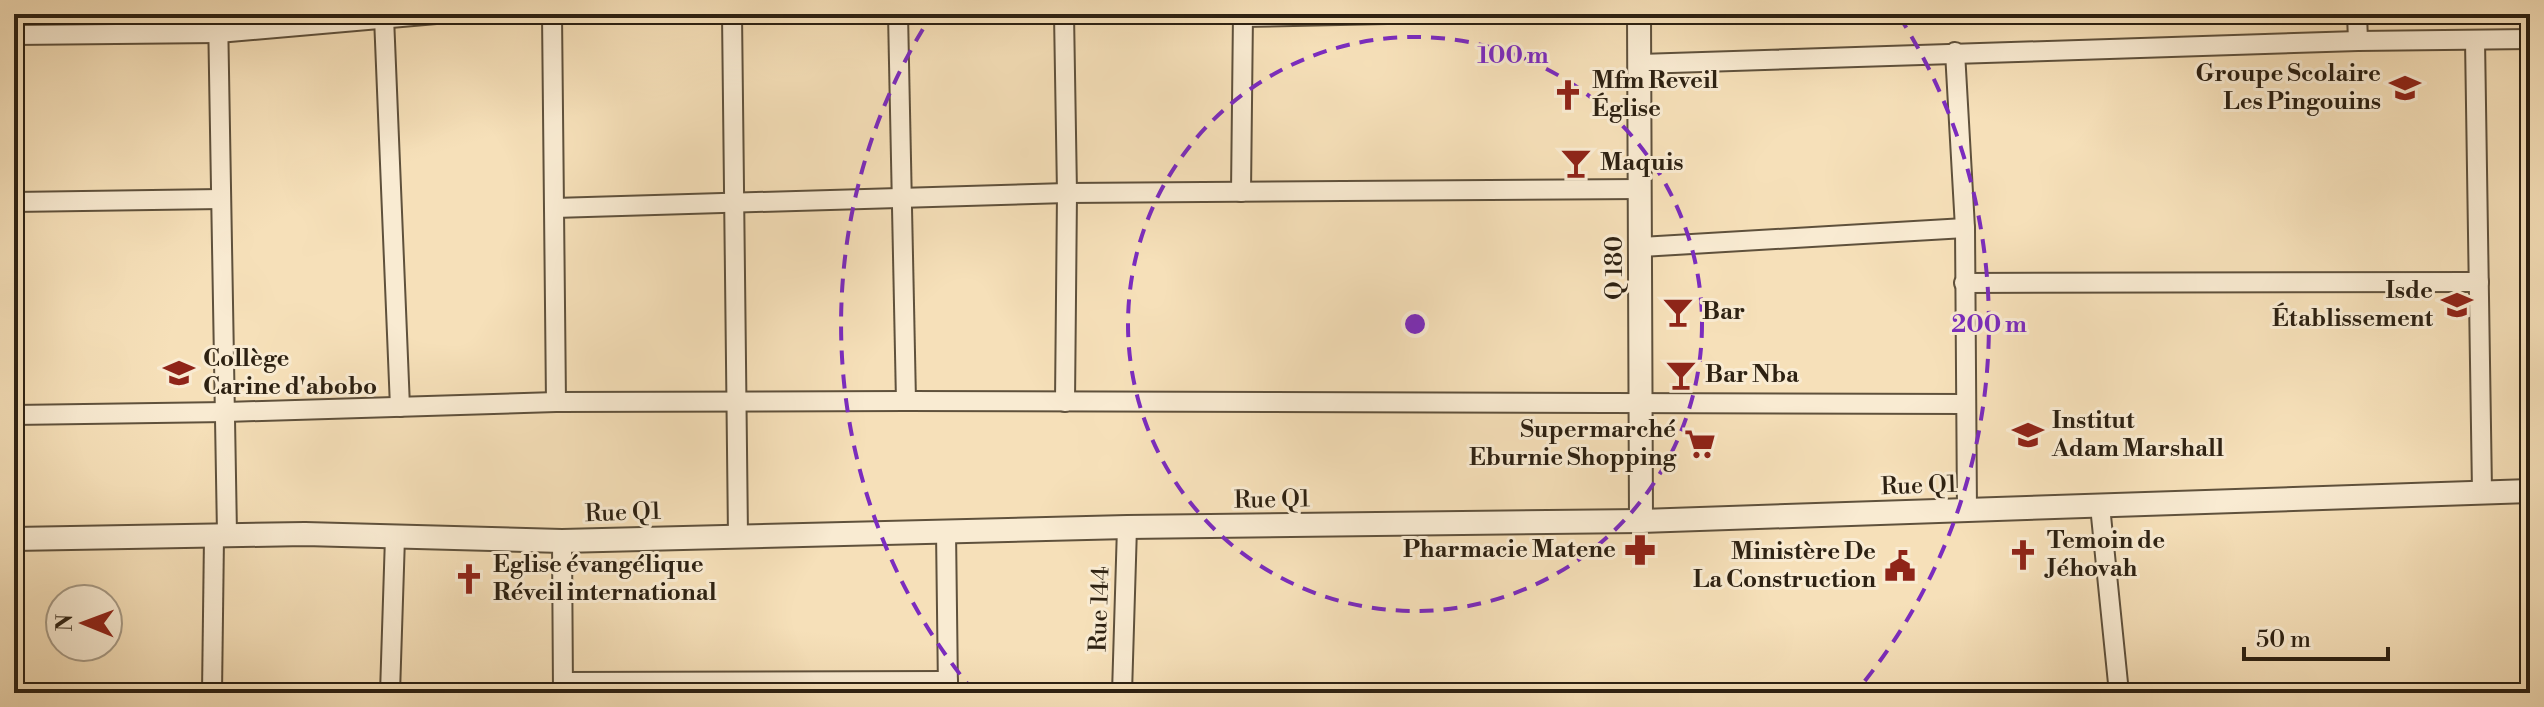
<svg xmlns="http://www.w3.org/2000/svg" width="2544" height="707" font-family="'Libre Bodoni',serif">
	<style>
		.lines { fill: none; stroke-linecap: round; stroke-linejoin: round }
		.minor-casing { stroke: #5f513c; stroke-width: 22 }
		.tertiary-casing { stroke: #5f513c; stroke-width: 26 }
		.minor { stroke: #f9ebd2; stroke-width: 18 }
		.tertiary { stroke: #f9ebd2; stroke-width: 22 }
		.ring { fill: none; stroke: #7b2cbf; stroke-width: 4; stroke-dasharray: 14 10 }
		.labels { text-anchor: middle; dominant-baseline: central; stroke-width: 6; stroke-linejoin: round; paint-order: stroke }
		.poi-label { font-size: 24px; font-weight: bold; fill: #2d2112; stroke: #f9ebd2; text-anchor: start }
		.street-label { font-size: 24px; fill: #2d2112; stroke: #f9ebd2 }
		.centre { fill: #7b2cbf; stroke: #f9ebd2; stroke-width: 4 }
		.ring-label { font-size: 24px; text-anchor: middle; font-weight: bold; fill: #7b2cbf; stroke: #f9ebd2; stroke-width: 6; stroke-linejoin: round; paint-order: stroke }
	</style>
	<rect width="100%" height="100%" fill="#f6e0b9"/>
	<filter id="stains"><feTurbulence type="fractalNoise" baseFrequency=".0025" numOctaves="4"/><feColorMatrix values="0 0 0 0 .2 0 0 0 0 .09 0 0 0 0 .02 0 0 0 .5 -.17"/></filter>
	<radialGradient id="worn" r=".72"><stop offset=".6" stop-color="#630" stop-opacity="0"/><stop offset="1" stop-color="#630" stop-opacity=".3"/></radialGradient>
	<g class="lines">
		<defs>
			<g id="minor">
				<polyline points="218,14 227,534"/>
				<polyline points="552,14 556,402"/>
				<polyline points="732,14 738,536"/>
				<polyline points="898,14 906,401"/>
				<polyline points="1064,14 1067,193 1065,402"/>
				<polyline points="2357,14 2358,41"/>
				<polyline points="384,17 400,407"/>
				<polyline points="1243,17 1387,14"/>
				<polyline points="14,35 218,33 436,14"/>
				<polyline points="2475,40 2482,491"/>
				<polyline points="1955,52 1965,228 1967,511"/>
				<polyline points="1640,64 2358,41 2530,39"/>
				<polyline points="1241,192 1243,14"/>
				<polyline points="14,202 221,199"/>
				<polyline points="554,208 1067,193 1641,189"/>
				<polyline points="1641,247 1965,228"/>
				<polyline points="1964,283 2479,282"/>
				<polyline points="14,415 226,412 556,402 906,401 1966,404"/>
				<polyline points="2100,506 2119,693"/>
				<polyline points="946,531 948,690"/>
				<polyline points="562,541 563,693"/>
				<polyline points="564,682 948,681"/>
				<polyline points="212,693 214,537"/>
				<polyline points="390,693 395,537"/>
				<polyline points="1122,693 1127,527"/>
			</g>
			<g id="tertiary">
				<polyline points="1639,14 1641,521"/>
				<polyline points="14,539 305,534 562,541 1127,527 1641,521 2530,491"/>
			</g>
		</defs>
		<use href="#minor" class="minor-casing"/>
		<use href="#tertiary" class="tertiary-casing"/>
		<use href="#minor" class="minor"/>
		<use href="#tertiary" class="tertiary"/>
	</g>
	<g class="ring">
		<circle cx="1415" cy="324" r="287"/>
		<path d="M975 693A574 574 0 0 1 931 16M1899 16A574 574 0 0 1 1855 693"/>
	</g>
	<defs>
		<symbol id="school-bare" viewBox="-9 -9 18 18"><path d="M0-5L7-2L0 1L-7-2ZM-4 1L0 2.5L4 1V4Q0 6-4 4Z" fill="#8f2418" stroke="#f9ebd2" stroke-width="2.5" paint-order="stroke"/></symbol>
		<symbol id="church-bare" viewBox="-9 -9 18 18"><path d="M-1.2-6h2.4v3.5h3.3v2.4h-3.3V6h-2.4V-.1h-3.3v-2.4h3.3Z" fill="#8f2418" stroke="#f9ebd2" stroke-width="2.5" paint-order="stroke"/></symbol>
		<symbol id="bar-bare" viewBox="-9 -9 18 18"><path d="M-6-5H6L.8 .8V4.5H3.5V6h-7V4.5H-.8V.8Z" fill="#8f2418" stroke="#f9ebd2" stroke-width="2.5" paint-order="stroke"/></symbol>
		<symbol id="university-bare" viewBox="-9 -9 18 18"><path d="M0-5L7-2L0 1L-7-2ZM-4 1L0 2.5L4 1V4Q0 6-4 4Z" fill="#8f2418" stroke="#f9ebd2" stroke-width="2.5" paint-order="stroke"/></symbol>
		<symbol id="supermarket-bare" viewBox="-9 -9 18 18"><path d="M-6-5.5h2.5l.6 2H6L4.5 2H-2.5L-4.4-4H-6ZM-1.5 3.2a1.3 1.3 0 1 0 .1 0ZM3 3.2a1.3 1.3 0 1 0 .1 0Z" fill="#8f2418" stroke="#f9ebd2" stroke-width="2.5" paint-order="stroke"/></symbol>
		<symbol id="pharmacy-bare" viewBox="-9 -9 18 18"><path d="M-2-6h4v4h4v4h-4v4h-4v-4h-4v-4h4Z" fill="#8f2418" stroke="#f9ebd2" stroke-width="2.5" paint-order="stroke"/></symbol>
		<symbol id="civic-bare" viewBox="-9 -9 18 18"><path d="M-.6-6.5H3V-4.5H.6V-3L4-1V1h2V6H-6V1h2V-1L-.6-3ZM-1.2 2.5V6h2.4V2.5Z" fill="#8f2418" stroke="#f9ebd2" stroke-width="2.5" paint-order="stroke"/></symbol>
	</defs>
	<g fill-rule="evenodd">
		<use href="#school-bare" x="2383" y="66" width="44" height="44"/>
		<use href="#church-bare" x="1546" y="73" width="44" height="44"/>
		<use href="#bar-bare" x="1554" y="141" width="44" height="44"/>
		<use href="#school-bare" x="2435" y="283" width="44" height="44"/>
		<use href="#bar-bare" x="1656" y="290" width="44" height="44"/>
		<use href="#school-bare" x="157" y="351" width="44" height="44"/>
		<use href="#bar-bare" x="1659" y="353" width="44" height="44"/>
		<use href="#university-bare" x="2006" y="413" width="44" height="44"/>
		<use href="#supermarket-bare" x="1678" y="422" width="44" height="44"/>
		<use href="#pharmacy-bare" x="1618" y="528" width="44" height="44"/>
		<use href="#church-bare" x="2001" y="533" width="44" height="44"/>
		<use href="#civic-bare" x="1878" y="544" width="44" height="44"/>
		<use href="#church-bare" x="447" y="557" width="44" height="44"/>
	</g>
	<g class="labels">
		<g class="poi-label">
			<text x="2381" y="74" text-anchor="end">Groupe Scolaire<tspan x="2381" dy="28">Les Pingouins</tspan></text>
			<text x="1592" y="81">Mfm Reveil<tspan x="1592" dy="28">Église</tspan></text>
			<text x="1600" y="163">Maquis</text>
			<text x="2433" y="291" text-anchor="end">Isde<tspan x="2433" dy="28">Établissement</tspan></text>
			<text x="1702" y="312">Bar</text>
			<text x="203" y="359">Collège<tspan x="203" dy="28">Carine d'abobo</tspan></text>
			<text x="1705" y="375">Bar Nba</text>
			<text x="2052" y="421">Institut<tspan x="2052" dy="28">Adam Marshall</tspan></text>
			<text x="1676" y="430" text-anchor="end">Supermarché<tspan x="1676" dy="28">Eburnie Shopping</tspan></text>
			<text x="2047" y="541">Temoin de<tspan x="2047" dy="28">Jéhovah</tspan></text>
			<text x="1616" y="550" text-anchor="end">Pharmacie Matene</text>
			<text x="1876" y="552" text-anchor="end">Ministère De<tspan x="1876" dy="28">La Construction</tspan></text>
			<text x="493" y="565">Eglise évangélique<tspan x="493" dy="28">Réveil international</tspan></text>
		</g>
		<g class="street-label">
			<text transform="translate(1615 268) rotate(-90)">Q 180</text>
			<text transform="translate(1919 486) rotate(-2)">Rue Q1</text>
			<text transform="translate(1272 500) rotate(-1)">Rue Q1</text>
			<text transform="translate(623 513) rotate(-2)">Rue Q1</text>
			<text transform="translate(1100 609) rotate(-88)">Rue 144</text>
		</g>
	</g>
	<circle cx="1415" cy="324" r="12" class="centre"/>
	<g class="ring-label">
		<text x="1513" y="63">100 m</text>
		<text x="1989" y="332">200 m</text>
	</g>
	<rect width="2544" height="707" fill="none" stroke="#f6e0b9" stroke-width="48"/>
	<rect x="16" y="16" width="2512" height="675" fill="none" stroke="#2d2112" stroke-width="4"/>
	<rect x="24" y="24" width="2496" height="659" fill="none" stroke="#2d2112" stroke-width="2"/>
	<g transform="translate(84 623) rotate(271)"><circle r="38" fill="#f9ebd2" stroke="#a79a85" stroke-width="2"/>
	<path d="M0-6L14 30L0 20L-14 30Z" fill="#8f2418"/>
	<text y="-12" font-size="22" font-weight="bold" text-anchor="middle" fill="#2d2112">N</text>
	</g>
	<path d="M2244 647v12h144v-12" fill="none" stroke="#2d2112" stroke-width="4"/>
	<text x="2256" y="647" font-size="24" fill="#2d2112" stroke="#f9ebd2" stroke-width="6" paint-order="stroke">50 m</text>
	<rect width="100%" height="100%" filter="url(#stains)"/>
	<rect width="100%" height="100%" fill="url(#worn)"/>
</svg>
